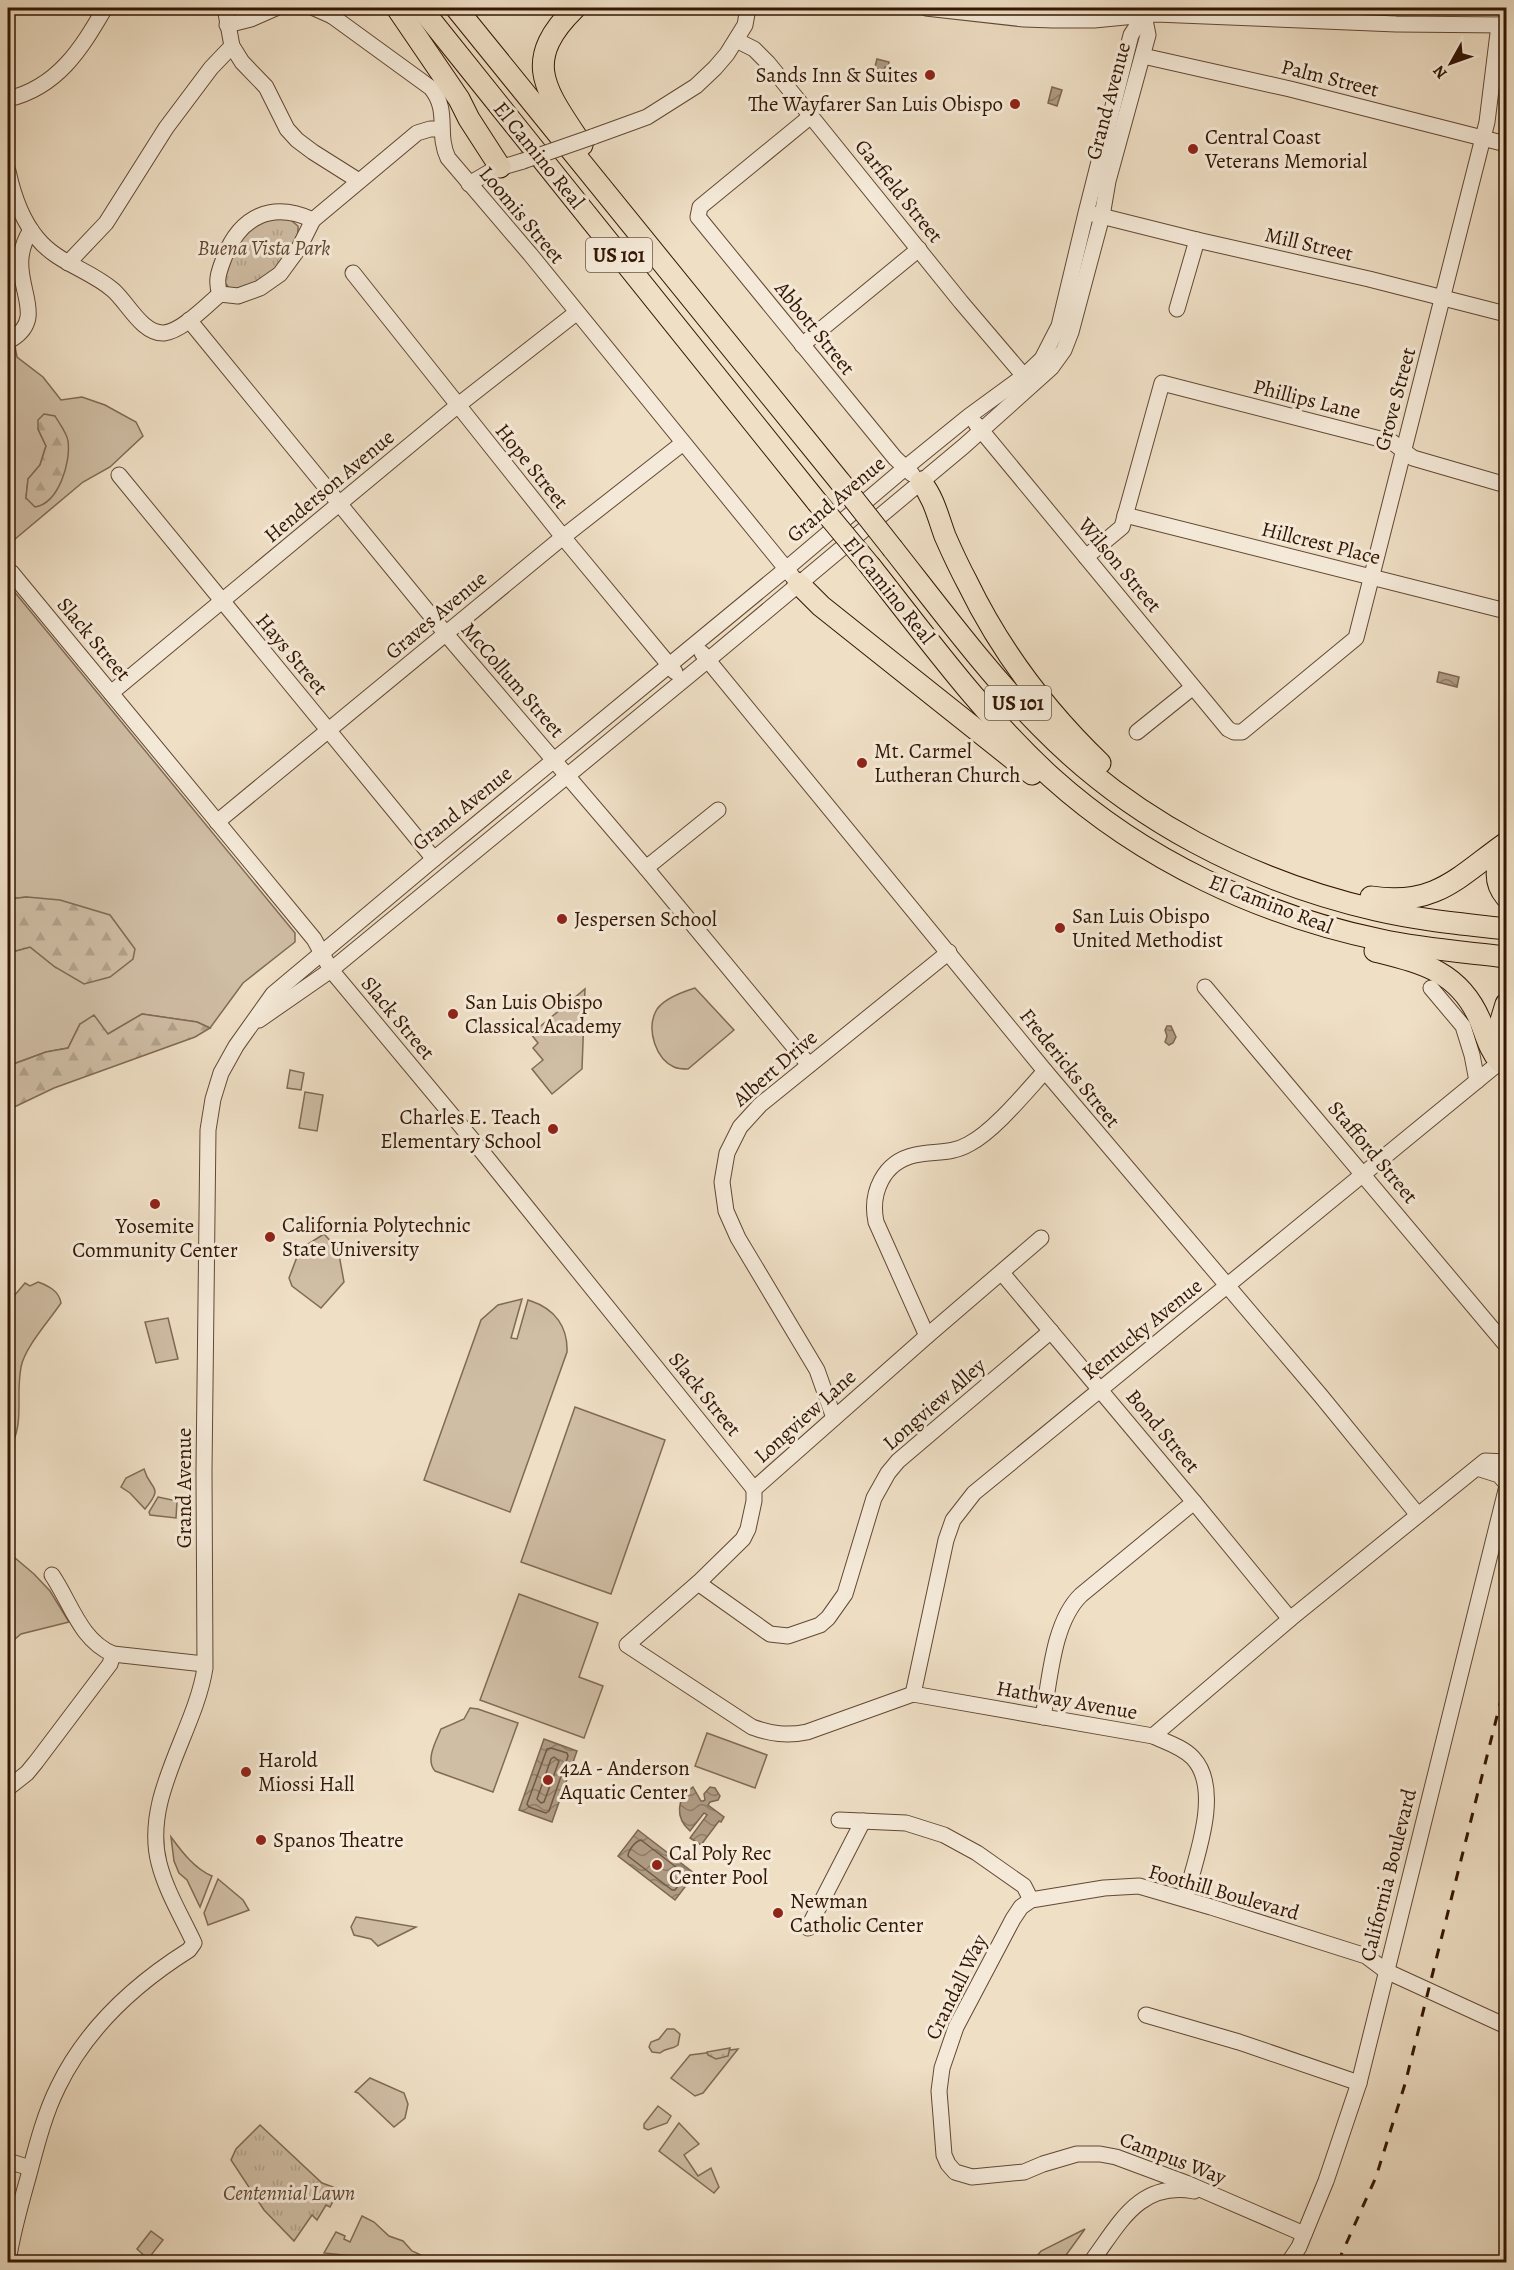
<svg xmlns="http://www.w3.org/2000/svg" width="1514" height="2270" font-family="Alegreya,serif">
	<style>
		.grass { fill: #cfbda4; stroke: #816a54; stroke-width: 1.5; fill-rule: evenodd }
		.forest { fill: url(#forest-firs); stroke: #816a54; stroke-width: 1.5 }
		.park { fill: url(#park-tufts); stroke: #816a54; stroke-width: 1.5 }
		.garden { fill: url(#garden-dots); stroke: #816a54; stroke-width: 1.5 }
		.water { fill: url(#water-waves); stroke: #7d6650; stroke-width: 1.5 }
		.lines { fill: none; stroke-linecap: round; stroke-linejoin: round }
		.shore { stroke: #715843; stroke-width: 1.5 }
		.minor-casing { stroke: #624834; stroke-width: 17 }
		.highway-casing { stroke: #331603; stroke-width: 23 }
		.minor { stroke: #f5ead9; stroke-width: 15 }
		.highway { stroke: #efdfc5; stroke-width: 21 }
		.rail { stroke: #331603; stroke-width: 3; stroke-dasharray: 10 10; stroke-linecap: butt }
		.minor-bridge-casing { stroke: #624834; stroke-width: 17; stroke-linecap: butt }
		.highway-bridge-casing { stroke: #331603; stroke-width: 23; stroke-linecap: butt }
		.minor-bridge { stroke: #f5ead9; stroke-width: 15 }
		.highway-bridge { stroke: #efdfc5; stroke-width: 21 }
		.poi-dot { fill: #8f2418; stroke: #f5ead9; stroke-width: 2 }
		.labels { text-anchor: middle; dominant-baseline: central; stroke-width: 6; stroke-linejoin: round; paint-order: stroke }
		.shield { fill: #f5ead9; stroke: #6d5643; stroke-width: 1.5 }
		.shield-label { font-size: 20px; font-weight: bold; fill: #331603 }
		.poi-label { font-size: 21px; fill: #331603; stroke: #f5ead9; text-anchor: start }
		.street-label { font-size: 21px; fill: #331603; stroke: #f5ead9 }
		.park-label { font-size: 21px; font-style: italic; fill: #624833; stroke: #f5ead9 }
	</style>
	<defs>
		<pattern id="forest-firs" width="22" height="20" patternUnits="userSpaceOnUse" patternTransform="scale(1.5)"><rect width="22" height="20" fill="#cfbda4"/><path d="M5 1l3.5 6h-7zM16 11l3.5 6h-7z" fill="#b2a28c"/></pattern>
		<pattern id="park-tufts" width="24" height="20" patternUnits="userSpaceOnUse" patternTransform="scale(1.5)"><rect width="24" height="20" fill="#cfbda4"/><path d="M3 7l-1-3M5 7V3M7 7l1-3M15 17l-1-3M17 17v-4M19 17l1-3" fill="none" stroke="#b2a28c"/></pattern>
		<pattern id="garden-dots" width="8" height="8" patternUnits="userSpaceOnUse" patternTransform="scale(1.5)"><rect width="8" height="8" fill="#cfbda4"/><path d="M2 2h.1M6 6h.1" fill="none" stroke="#b2a28c" stroke-width="1.8" stroke-linecap="round"/></pattern>
		<pattern id="water-waves" width="16" height="10" patternUnits="userSpaceOnUse" patternTransform="scale(1.5)"><rect width="16" height="10" fill="#af9b83"/><path d="M0 5q4-4 8 0t8 0" fill="none" stroke="#8f7d69"/></pattern>
	</defs>
	<rect width="100%" height="100%" fill="#efdfc5"/>
	<filter id="stains"><feTurbulence type="fractalNoise" baseFrequency=".00333" numOctaves="4"/><feColorMatrix values="0 0 0 0 .2 0 0 0 0 .09 0 0 0 0 .02 0 0 0 .5 -.17"/></filter>
	<radialGradient id="worn" r=".72"><stop offset=".6" stop-color="#630" stop-opacity="0"/><stop offset="1" stop-color="#630" stop-opacity=".3"/></radialGradient>
	<g class="grass">
		<path d="M8 332 14 341 17 357 43 377 61 400 82 397 105 405 136 422 143 436 110 467 83 482 8 545V390L12 381 8 369ZM38 429 65 467 26 498 28 479 40 465 46 446Z"/>
		<polygon points="8,584 295,933 295,942 243,983 210,1028 197,1022 142,1014 108,1034 80,1024 68,1048 46,1052 8,1066 8,953 30,947 55,967 27,897 8,899"/>
		<path d="M695 988 734 1030 688 1069C684 1069 678 1069 674 1067 656 1059 647 1031 655 1013 660 1000 682 992 695 988Z"/>
		<polygon points="585,989 582,1069 552,1094 532,1069 543,1060 533,1048 538,1043 531,1034"/>
		<polygon points="290,1070 304,1073 301,1090 287,1088"/>
		<polygon points="305,1092 323,1095 317,1131 299,1128"/>
		<polygon points="324,1234 338,1249 344,1282 321,1308 292,1286 289,1278 300,1249"/>
		<path d="M38 1282C49 1286 59 1291 61 1303 49 1321 25 1347 21 1367 15 1400 26 1421 8 1453V1303L25 1283 30 1286Z"/>
		<path d="M522 1299 511 1338 517 1339 528 1300 531 1301C555 1309 568 1327 567 1352L510 1512 424 1480 481 1320 498 1305Z"/>
		<polygon points="168,1318 178,1359 156,1363 145,1322"/>
		<polygon points="575,1407 665,1440 611,1594 521,1562"/>
		<path d="M144 1469C150 1491 165 1485 145 1509L130 1493 121 1487 126 1478Z"/>
		<polygon points="158,1497 177,1501 176,1518 150,1515 149,1512"/>
		<polygon points="8,1552 34,1574 50,1591 69,1622 21,1634 8,1645"/>
		<polygon points="519,1594 598,1623 579,1677 603,1686 584,1738 480,1700"/>
		<path d="M470 1708 478 1709 518 1723 493 1792 435 1771C425 1760 436 1741 441 1729L464 1719Z"/>
		<polygon points="707,1733 767,1755 755,1788 695,1766"/>
		<path d="M171 1837C182 1852 195 1869 212 1876L200 1907 187 1880 179 1873 174 1861Z"/>
		<polygon points="218,1879 243,1900 249,1910 208,1925 204,1913"/>
		<polygon points="356,1917 416,1927 378,1946 371,1939 354,1935 351,1927"/>
		<path d="M667 2029H674L680 2034 678 2045C672 2050 667 2047 660 2053L652 2052 649 2047 651 2042 659 2039Z"/>
		<polygon points="738,2049 703,2093 695,2096 671,2078 690,2055"/>
		<polygon points="370,2078 404,2093 408,2104 405,2118 394,2127 358,2093 355,2092"/>
		<polygon points="658,2106 671,2116 667,2123 648,2130 644,2128 644,2124"/>
		<polygon points="679,2123 699,2144 684,2155 698,2176 711,2168 719,2187 714,2193 659,2151"/>
		<polygon points="362,2216 374,2222 389,2236 403,2241 412,2251 436,2262 368,2262 361,2261 361,2257 324,2253 336,2232 345,2236 344,2239 350,2242"/>
		<polygon points="1085,2229 1061,2262 1032,2262 1041,2251"/>
		<polygon points="151,2231 163,2240 148,2259 137,2249"/>
	</g>
	<g class="forest">
		<path d="M44 414 55 416C59 423 67 433 68 441 71 462 59 503 35 507L26 498 28 479 40 465 46 446 38 429V420Z"/>
		<polygon points="27,897 60,900 110,915 135,949 133,959 110,977 84,984 55,967 30,947 8,953 8,899"/>
		<polygon points="142,1014 197,1022 210,1028 195,1037 54,1088 8,1110 8,1066 46,1052 68,1048 80,1024 94,1015 108,1034"/>
	</g>
	<g class="park">
		<path d="M287 217 298 226C300 258 268 275 245 291L229 288 223 280 235 242 261 219Z"/>
		<polygon points="260,2125 322,2183 336,2188 338,2192 330,2207 326,2205 317,2220 312,2215 294,2241 264,2210 231,2160 236,2149"/>
	</g>
	<polygon class="garden" points="730,2048 728,2056 716,2059 708,2055 707,2052"/>
	<g class="water">
		<polygon points="877,59 889,62 888,67 885,67 882,80 872,78"/>
		<polygon points="1052,87 1062,90 1057,106 1048,103"/>
		<polygon points="1439,672 1459,677 1457,687 1437,682"/>
		<polygon points="1167,1026 1171,1026 1176,1037 1173,1043 1169,1045 1165,1042 1167,1036 1165,1030"/>
		<polygon points="544,1739 577,1751 552,1822 519,1810"/>
		<path d="M693 1787 701 1801H703L705 1800 704 1794 710 1787 715 1788 720 1796 718 1800 710 1802 708 1805 724 1817 721 1822 719 1821 701 1845 690 1838 707 1815 704 1813 690 1831C675 1818 676 1798 693 1787Z"/>
		<polygon points="638,1830 695,1874 675,1900 618,1856"/>
	</g>
	<g class="lines">
		<g class="shore">
			<polygon points="551,1748 567,1753 568,1756 549,1811 546,1813 529,1807 527,1804 547,1749"/>
			<polygon points="554,1757 559,1761 544,1802 541,1803 537,1799 551,1759"/>
			<path d="M641 1840 685 1874V1877L675 1890H672L628 1856C628 1851 635 1841 641 1840Z"/>
		</g>
		<defs>
			<g id="minor">
				<polyline points="225,8 232,46 242,62 266,87 287,129 297,140 313,152 359,181"/>
				<polyline points="314,8 332,16"/>
				<path d="M331 8 332 16 431 88C450 111 436 133 448 158L530 254 792 576"/>
				<polyline points="926,8 1024,19 1053,20 1094,20 1156,14 1396,24 1506,25"/>
				<polyline points="227,25 251,19 276,8"/>
				<polyline points="736,40 754,49 768,63 961,302 1024,376"/>
				<polyline points="1143,56 1290,89 1506,144"/>
				<path d="M8 99C58 87 81 49 105 8"/>
				<polyline points="811,116 700,207 698,217 895,458 912,474"/>
				<polyline points="592,137 647,117 696,86 715,68 727,54 745,25 748,8"/>
				<path d="M8 171C13 194 22 220 37 238 57 263 90 270 113 290 128 303 142 334 164 333 182 331 206 306 220 294L238 296 260 288 280 274 299 248 313 220 417 133 430 129H442"/>
				<polyline points="469,184 493,170 523,161"/>
				<polyline points="1093,214 1197,240 1369,279 1506,314"/>
				<polyline points="68,263 106,223 166,128 211,68 232,46"/>
				<polyline points="353,273 563,537 675,672"/>
				<path d="M220 294C215 281 219 271 224 258 240 216 272 201 313 220"/>
				<polyline points="1177,309 1197,240"/>
				<polyline points="189,320 446,634 646,868 809,1065"/>
				<path d="M12 339C53 313 0 277 31 230"/>
				<polyline points="802,345 919,249"/>
				<polyline points="976,424 1228,729 1234,732 1242,732 1356,638 1487,122 1499,25"/>
				<polyline points="119,475 434,859"/>
				<polyline points="1125,515 1506,611"/>
				<polyline points="1086,557 1122,527 1162,383 1392,442 1413,458 1506,485"/>
				<polyline points="11,572 314,939 331,970 471,1138 754,1489"/>
				<polyline points="702,653 1045,1071 1321,1396 1418,1515"/>
				<polyline points="111,693 457,406 576,313"/>
				<polyline points="1137,732 1193,687"/>
				<polyline points="217,822 563,537 683,443"/>
				<polyline points="646,868 718,810"/>
				<polyline points="1205,987 1506,1345"/>
				<polyline points="1431,988 1463,1026 1472,1055 1477,1081"/>
				<polyline points="259,1020 331,970 708,660 964,446 1051,368 1064,350 1071,332 1102,216 1108,181 1148,35 1144,15"/>
				<path d="M1041 1238 927 1336 754 1489V1501L748 1529 743 1539 698 1583 627 1645 752 1727C771 1734 787 1736 807 1732L913 1694 1153 1736 1290 1619 1485 1461 1506 1462"/>
				<polyline points="1002,1273 1194,1502 1290,1619"/>
				<path d="M927 1336 876 1222C870 1193 883 1162 915 1155 934 1151 952 1154 969 1144 994 1131 1025 1093 1045 1071"/>
				<polyline points="834,1418 817,1370 738,1238 726,1211 722,1182 727,1153 740,1127 760,1105 949,952"/>
				<polyline points="1477,1468 1499,1475 1506,1483"/>
				<path d="M52 1575C71 1603 80 1640 113 1654L204 1664"/>
				<polyline points="698,1583 770,1634 788,1636 820,1625 828,1618 845,1594 874,1498 888,1473 898,1461 1051,1331"/>
				<polyline points="913,1694 946,1540 953,1520 974,1493 1500,1062 1506,1070"/>
				<path d="M1043 1717C1050 1679 1053 1622 1081 1595L1194 1502"/>
				<path d="M1153 1736C1166 1742 1183 1747 1193 1758 1223 1790 1195 1860 1185 1899"/>
				<polyline points="8,1788 27,1773 36,1762 110,1664 113,1654"/>
				<polyline points="839,1820 906,1823 944,1835 977,1853 1024,1886 1031,1900"/>
				<polyline points="808,1928 863,1821"/>
				<polyline points="1146,2015 1239,2042 1359,2083"/>
				<polyline points="8,2161 30,2168"/>
				<polyline points="1304,2234 1186,2183 1116,2157 1100,2154 1077,2154 1043,2164 1024,2172 972,2177 955,2172 948,2164 944,2155 941,2116 939,2091 942,2068 956,2027 1013,1919 1021,1907 1031,1900 1104,1888 1139,1886 1211,1907 1366,1956 1386,1971 1506,2026"/>
				<path d="M8 2262C12 2234 20 2206 28 2178 36 2148 44 2115 58 2087 86 2029 135 1984 189 1950L194 1943C182 1917 166 1891 159 1863 142 1797 195 1732 205 1668L204 1471 208 1130 213 1099 221 1073 236 1046 273 994 434 859 786 569 905 468 969 416 1024 376 1042 359 1059 326 1086 213 1131 35 1144 15"/>
				<path d="M1091 2262C1119 2225 1138 2181 1194 2191"/>
				<polyline points="1289,2262 1299,2247 1326,2181 1359,2083 1506,1490"/>
			</g>
			<g id="highway">
				<polyline points="397,8 459,99 469,119 500,167"/>
				<polyline points="421,8 817,502"/>
				<polyline points="456,8 841,483"/>
				<path d="M575 8C520 62 546 90 582 145"/>
				<path d="M921 482C934 498 938 517 945 536 952 552 959 567 967 582 1000 650 1046 711 1100 763"/>
				<path d="M893 549C941 610 987 672 1041 727 1132 820 1250 881 1376 910 1419 920 1463 924 1506 929"/>
				<path d="M871 567C928 639 983 715 1051 777 1143 860 1260 915 1381 940 1422 949 1465 952 1506 957"/>
				<polyline points="798,583 821,606 1032,774"/>
				<path d="M1506 844C1498 864 1491 879 1506 897"/>
				<path d="M1371 897C1436 907 1459 876 1506 843"/>
				<path d="M1375 951C1422 963 1459 971 1480 1020 1486 1035 1489 1049 1500 1062"/>
				<polyline points="1500,1058 1499,1027 1506,1004"/>
			</g>
		</defs>
		<use href="#minor" class="minor-casing"/>
		<use href="#highway" class="highway-casing"/>
		<use href="#minor" class="minor"/>
		<use href="#highway" class="highway"/>
		<polyline class="rail" points="1338,2262 1376,2177 1405,2084 1506,1680"/>
		<defs>
			<polyline id="minor-bridge" points="523,161 592,137"/>
			<g id="highway-bridge">
				<polyline points="841,483 893,549"/>
				<polyline points="817,502 871,567"/>
			</g>
		</defs>
		<use href="#minor-bridge" class="minor-bridge-casing"/>
		<use href="#highway-bridge" class="highway-bridge-casing"/>
		<use href="#minor-bridge" class="minor-bridge"/>
		<use href="#highway-bridge" class="highway-bridge"/>
	</g>
	<g class="poi-dot">
		<circle cx="930" cy="75" r="6"/>
		<circle cx="1015" cy="104" r="6"/>
		<circle cx="1193" cy="149" r="6"/>
		<circle cx="862" cy="763" r="6"/>
		<circle cx="562" cy="919" r="6"/>
		<circle cx="1060" cy="928" r="6"/>
		<circle cx="453" cy="1014" r="6"/>
		<circle cx="553" cy="1129" r="6"/>
		<circle cx="155" cy="1204" r="6"/>
		<circle cx="270" cy="1237" r="6"/>
		<circle cx="246" cy="1772" r="6"/>
		<circle cx="548" cy="1780" r="6"/>
		<circle cx="261" cy="1840" r="6"/>
		<circle cx="657" cy="1865" r="6"/>
		<circle cx="778" cy="1913" r="6"/>
	</g>
	<g class="labels">
		<g class="shield">
			<rect x="586" y="238" width="66" height="34" rx="4.5"/>
			<rect x="985" y="686" width="66" height="34" rx="4.5"/>
		</g>
		<g class="shield-label">
			<text x="619" y="255">US 101</text>
			<text x="1018" y="703">US 101</text>
		</g>
		<g class="poi-label">
			<text x="918" y="75" text-anchor="end">Sands Inn &amp; Suites</text>
			<text x="1003" y="104" text-anchor="end">The Wayfarer San Luis Obispo</text>
			<text x="1205" y="137">Central Coast<tspan x="1205" dy="24">Veterans Memorial</tspan></text>
			<text x="874" y="751">Mt. Carmel<tspan x="874" dy="24">Lutheran Church</tspan></text>
			<text x="1072" y="916">San Luis Obispo<tspan x="1072" dy="24">United Methodist</tspan></text>
			<text x="574" y="919">Jespersen School</text>
			<text x="465" y="1002">San Luis Obispo<tspan x="465" dy="24">Classical Academy</tspan></text>
			<text x="541" y="1117" text-anchor="end">Charles E. Teach<tspan x="541" dy="24">Elementary School</tspan></text>
			<text x="282" y="1225">California Polytechnic<tspan x="282" dy="24">State University</tspan></text>
			<text x="155" y="1226" text-anchor="middle">Yosemite<tspan x="155" dy="24">Community Center</tspan></text>
			<text x="258" y="1760">Harold<tspan x="258" dy="24">Miossi Hall</tspan></text>
			<text x="560" y="1768">42A - Anderson<tspan x="560" dy="24">Aquatic Center</tspan></text>
			<text x="273" y="1840">Spanos Theatre</text>
			<text x="669" y="1853">Cal Poly Rec<tspan x="669" dy="24">Center Pool</tspan></text>
			<text x="790" y="1901">Newman<tspan x="790" dy="24">Catholic Center</tspan></text>
		</g>
		<g class="street-label">
			<text transform="translate(1330 78) rotate(14)">Palm Street</text>
			<text transform="translate(1108 101) rotate(-75)">Grand Avenue</text>
			<text transform="translate(539 155) rotate(51)">El Camino Real</text>
			<text transform="translate(899 191) rotate(51)">Garfield Street</text>
			<text transform="translate(522 215) rotate(50)">Loomis Street</text>
			<text transform="translate(1309 244) rotate(13)">Mill Street</text>
			<text transform="translate(815 328) rotate(51)">Abbott Street</text>
			<text transform="translate(1307 399) rotate(14)">Phillips Lane</text>
			<text transform="translate(1395 399) rotate(-75)">Grove Street</text>
			<text transform="translate(532 466) rotate(51)">Hope Street</text>
			<text transform="translate(329 486) rotate(-40)">Henderson Avenue</text>
			<text transform="translate(836 499) rotate(-40)">Grand Avenue</text>
			<text transform="translate(1321 543) rotate(14)">Hillcrest Place</text>
			<text transform="translate(1120 565) rotate(50)">Wilson Street</text>
			<text transform="translate(889 590) rotate(51)">El Camino Real</text>
			<text transform="translate(436 615) rotate(-40)">Graves Avenue</text>
			<text transform="translate(94 639) rotate(50)">Slack Street</text>
			<text transform="translate(292 654) rotate(50)">Hays Street</text>
			<text transform="translate(513 680) rotate(49)">McCollum Street</text>
			<text transform="translate(462 808) rotate(-39)">Grand Avenue</text>
			<text transform="translate(1271 904) rotate(21)">El Camino Real</text>
			<text transform="translate(398 1018) rotate(50)">Slack Street</text>
			<text transform="translate(775 1068) rotate(-41)">Albert Drive</text>
			<text transform="translate(1070 1068) rotate(51)">Fredericks Street</text>
			<text transform="translate(1373 1152) rotate(50)">Stafford Street</text>
			<text transform="translate(1142 1329) rotate(-39)">Kentucky Avenue</text>
			<text transform="translate(705 1394) rotate(51)">Slack Street</text>
			<text transform="translate(934 1404) rotate(-41)">Longview Alley</text>
			<text transform="translate(805 1416) rotate(-42)">Longview Lane</text>
			<text transform="translate(1163 1431) rotate(50)">Bond Street</text>
			<text transform="translate(184 1488) rotate(-90)">Grand Avenue</text>
			<text transform="translate(1067 1700) rotate(10)">Hathway Avenue</text>
			<text transform="translate(1388 1875) rotate(-76)">California Boulevard</text>
			<text transform="translate(1224 1892) rotate(16)">Foothill Boulevard</text>
			<text transform="translate(956 1987) rotate(-64)">Crandall Way</text>
			<text transform="translate(1173 2158) rotate(21)">Campus Way</text>
		</g>
		<g class="park-label">
			<text x="264" y="248">Buena Vista Park</text>
			<text x="289" y="2193">Centennial Lawn</text>
		</g>
	</g>
	<rect width="1514" height="2270" fill="none" stroke="#efdfc5" stroke-width="30"/>
	<rect x="9" y="9" width="1496" height="2252" fill="none" stroke="#331603" stroke-width="3"/>
	<rect x="15" y="15" width="1484" height="2240" fill="none" stroke="#331603" stroke-width="1.5"/>
	<g transform="translate(1451 63) rotate(230)" stroke="#f5ead9" stroke-width="4.5" paint-order="stroke">
	<path d="M0-4.5L10 22L0 15L-10 22Z" fill="#331603"/>
	<text y="-9" font-size="16" font-weight="bold" text-anchor="middle" fill="#331603">N</text>
	</g>
	<rect width="100%" height="100%" filter="url(#stains)"/>
	<rect width="100%" height="100%" fill="url(#worn)"/>
</svg>
